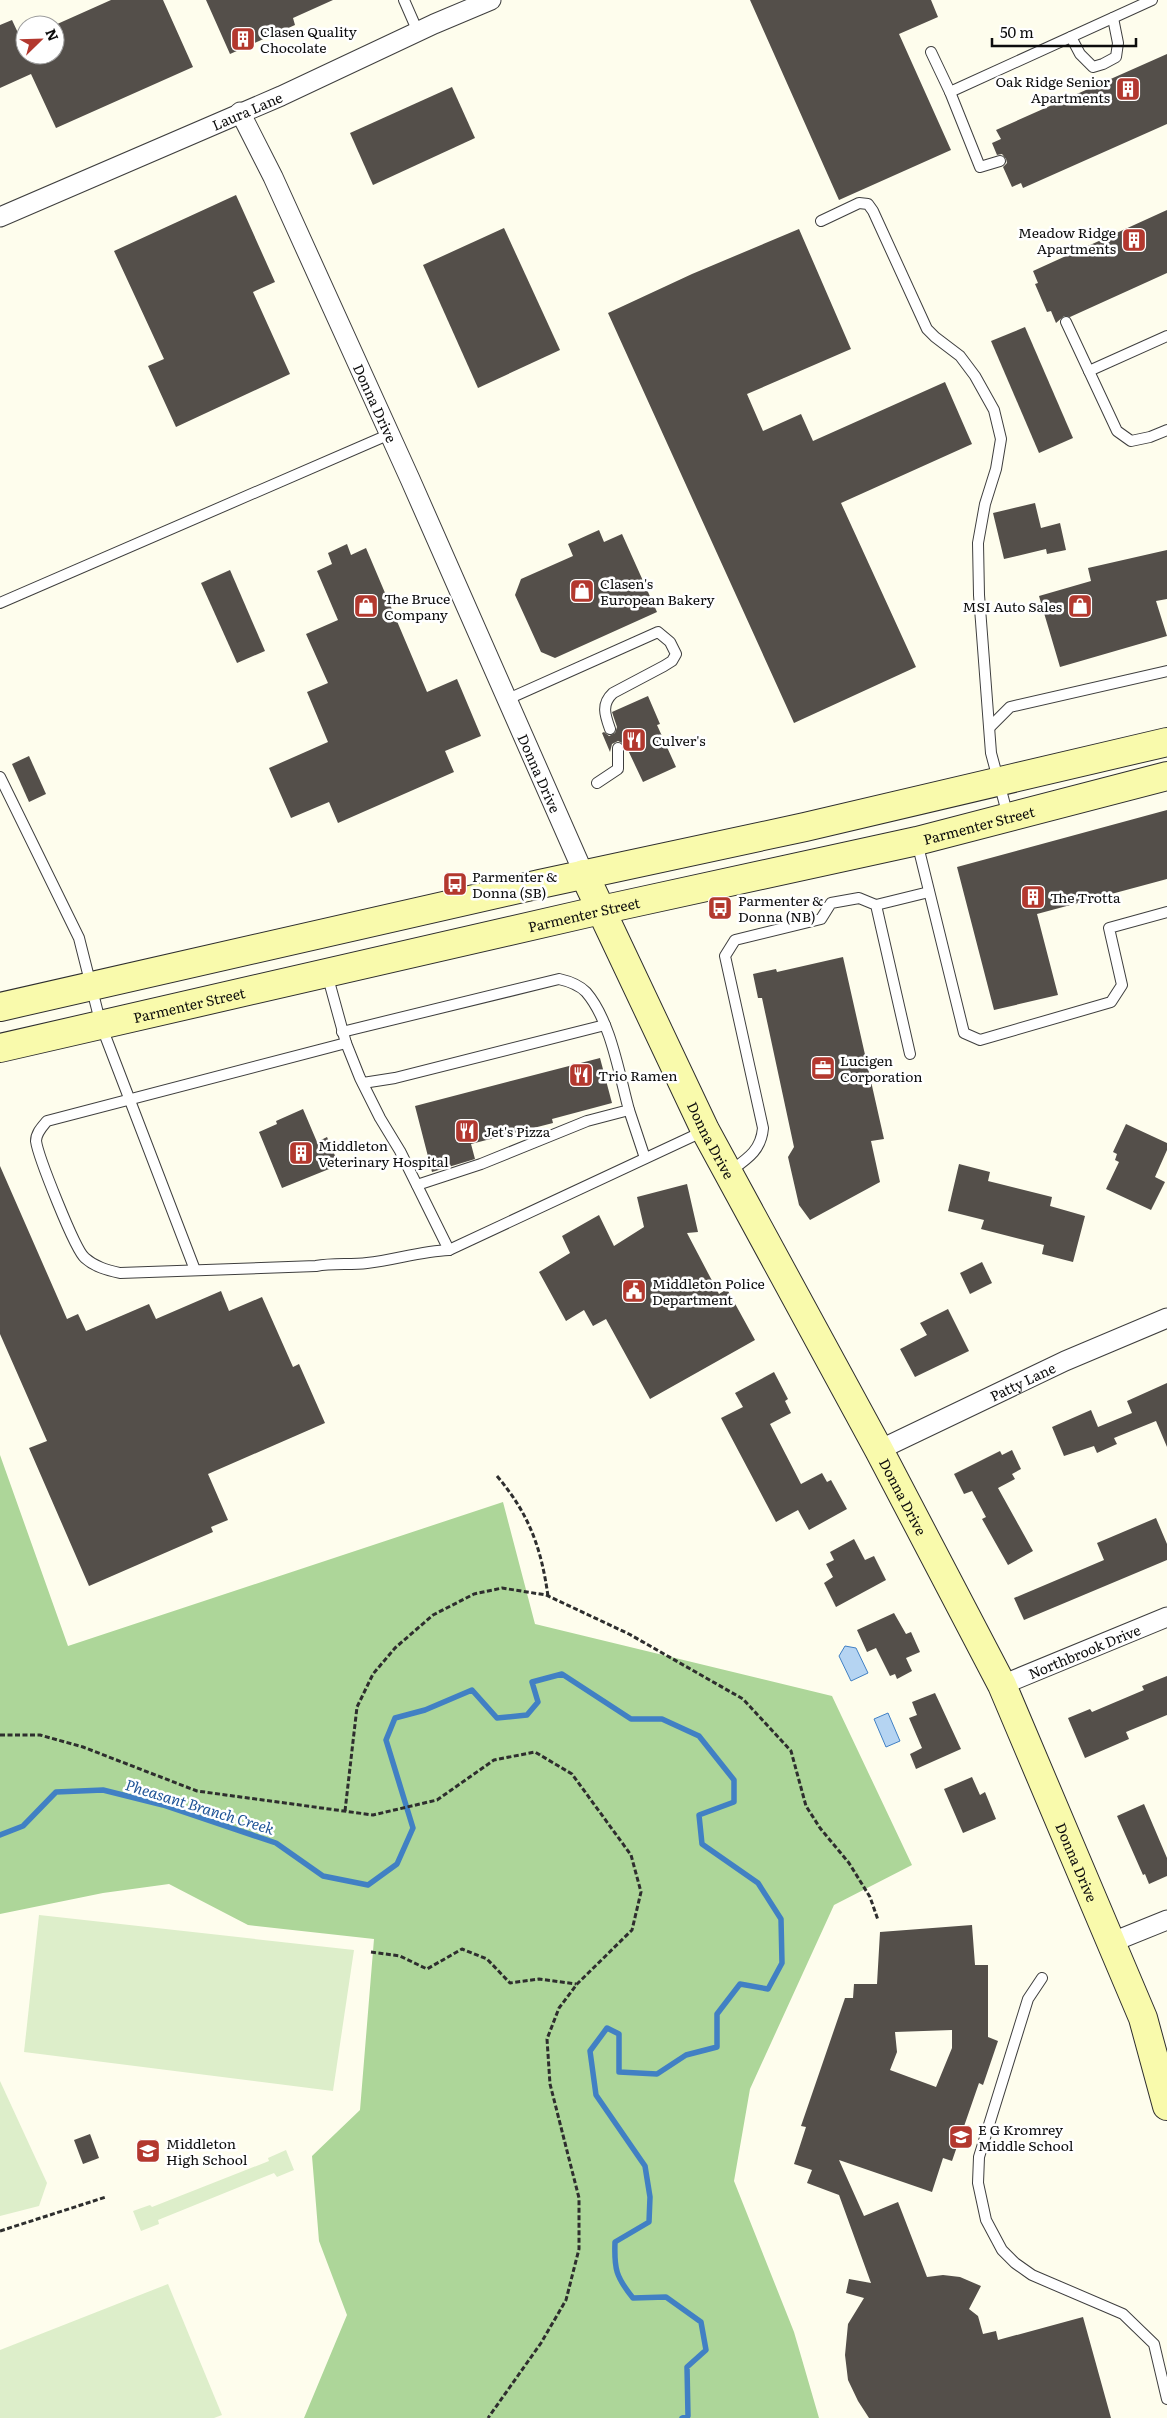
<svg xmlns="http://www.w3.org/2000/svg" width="1167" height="2418" font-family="Literata,serif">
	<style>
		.forest { fill: #add699 }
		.pitch { fill: #ddeeca }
		.water { fill: #b5d4f2; stroke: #4180c4 }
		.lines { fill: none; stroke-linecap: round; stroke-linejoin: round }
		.stream { stroke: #4180c4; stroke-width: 5.5 }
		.building { fill: #544f4a; fill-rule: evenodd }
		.lane-casing { stroke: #3f3f3f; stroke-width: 12 }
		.street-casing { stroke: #3f3f3f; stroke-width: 21 }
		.secondary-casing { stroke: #2e2e2e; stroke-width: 30 }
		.path { stroke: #2e2e2e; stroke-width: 3; stroke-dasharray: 5 2.5; stroke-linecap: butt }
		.lane { stroke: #fff; stroke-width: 10 }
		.street { stroke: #fff; stroke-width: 19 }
		.secondary { stroke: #f9faac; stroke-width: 28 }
		.labels { text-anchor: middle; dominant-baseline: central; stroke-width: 5; stroke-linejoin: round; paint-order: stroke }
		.poi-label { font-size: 14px; fill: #0c0c0c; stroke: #fff; text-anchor: start }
		.street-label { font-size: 14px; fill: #0c0c0c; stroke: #fff }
		.water-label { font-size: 15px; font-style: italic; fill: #1e5396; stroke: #fff }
	</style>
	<rect width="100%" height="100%" fill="#fefded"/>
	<polygon class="forest" points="0,1455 68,1646 503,1502 535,1624 832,1696 912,1865 834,1905 750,2089 734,2181 794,2332 819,2418 304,2418 347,2315 319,2241 312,2156 360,2110 374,1939 248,1925 169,1884 103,1893 0,1914"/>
	<g class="pitch">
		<polygon points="39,1915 354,1950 333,2091 24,2052"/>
		<polygon points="0,2081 47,2183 39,2206 0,2216"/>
		<polygon points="286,2150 294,2170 277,2177 274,2173 158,2220 159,2224 141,2231 133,2211 150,2205 152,2207 269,2161 268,2158"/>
		<polygon points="168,2284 222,2415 214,2418 0,2418 0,2350"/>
	</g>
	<g class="water">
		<polygon points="845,1646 856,1648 868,1673 851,1681 839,1656"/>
		<polygon points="888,1713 900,1741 886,1747 874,1719"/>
	</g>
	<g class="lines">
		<path class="stream" d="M0 1835 23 1826 56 1792 103 1790 163 1805 276 1843 323 1876 368 1885 397 1864 413 1828 386 1740 395 1718 425 1710 472 1690 497 1718 527 1715 538 1702 532 1682 562 1674 631 1719H662L699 1736 734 1780V1802L699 1815 702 1844 758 1883 781 1919 782 1963 768 1989 740 1984 717 2014V2047L686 2055 657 2074 619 2072V2034L607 2028 590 2051 596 2095 645 2166 650 2197 649 2222 615 2242C614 2269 616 2277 633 2298L666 2297 701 2322 706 2350 687 2367 688 2416 682 2418"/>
	</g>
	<g class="building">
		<polygon points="111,0 163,0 193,67 56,128 31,74 0,88 0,25 12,20 25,48 25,55 55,55 55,25"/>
		<polygon points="206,0 333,0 293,18 295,25 230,54"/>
		<polygon points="750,0 931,0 938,17 899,34 951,150 839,200"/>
		<polygon points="1167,54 1167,124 1023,188 1021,183 1012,187 1003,167 1007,163 1006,159 1002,154 997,155 992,143 1001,139 996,130"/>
		<polygon points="452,87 475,138 373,185 350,133"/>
		<polygon points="236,195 275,282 253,292 290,374 176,427 148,366 164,359 114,251"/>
		<polygon points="1167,210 1167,273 1070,317 1064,316 1056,323 1051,311 1047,312 1035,284 1038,283 1033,271"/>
		<polygon points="504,228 560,350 478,388 423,265"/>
		<polygon points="799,229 851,349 747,394 763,431 801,414 813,441 945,382 972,444 841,503 916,667 794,723 608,313 692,274"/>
		<polygon points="1025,327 1073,438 1039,453 991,341"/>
		<polygon points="1035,503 1041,528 1060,523 1066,550 1047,554 1046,549 1004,559 993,513"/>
		<polygon points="599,530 604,542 622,534 657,612 555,658 541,652 515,595 521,579 573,556 568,544"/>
		<polygon points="347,544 351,555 366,548 427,692 457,679 481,736 445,751 454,772 338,823 329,802 291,818 269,768 328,742 307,692 328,683 306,634 338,620 317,571 332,564 328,553"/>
		<polygon points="1167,550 1167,599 1156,601 1167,636 1060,667 1039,596 1091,581 1088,568"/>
		<polygon points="230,570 265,651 237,663 201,583"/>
		<polygon points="648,696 660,724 657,725 676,767 643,782 627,748 625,750 624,744 618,741 612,744 610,752 602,733 604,732 609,736 615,733 617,727 612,712"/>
		<polygon points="29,756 46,794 29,802 12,764"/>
		<polygon points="1167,810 1167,879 1037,914 1058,995 994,1010 957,867"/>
		<polygon points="843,957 884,1139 871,1141 880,1182 810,1220 799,1205 788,1157 794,1147 762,998 758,998 753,974 776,969 777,972"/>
		<polygon points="600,1058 612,1103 552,1119 553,1123 471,1144 475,1159 432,1172 415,1106"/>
		<polygon points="303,1109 317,1142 327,1137 339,1165 282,1188 259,1132 277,1124 276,1121"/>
		<polygon points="1126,1124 1167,1143 1167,1150 1155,1177 1165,1182 1151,1210 1106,1189 1119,1162 1115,1160 1117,1154 1113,1152"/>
		<polygon points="959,1164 990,1172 988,1181 1052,1197 1050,1206 1085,1216 1073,1262 1042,1254 1044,1245 981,1229 984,1220 948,1211"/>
		<polygon points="0,1166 67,1319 78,1314 86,1331 149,1304 156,1319 221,1291 229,1311 262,1297 293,1367 299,1364 325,1423 208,1474 228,1520 211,1527 213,1532 89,1586 29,1448 47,1441 0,1334"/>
		<polygon points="687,1184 698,1232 687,1233 719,1294 727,1289 755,1340 650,1399 606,1319 593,1326 584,1310 566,1321 539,1272 570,1253 562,1236 599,1215 614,1246 644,1227 637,1197"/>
		<polygon points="982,1262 992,1283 970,1294 960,1273"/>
		<polygon points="948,1309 969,1351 915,1377 900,1349 927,1335 920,1323"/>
		<polygon points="774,1372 788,1399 785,1401 791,1413 770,1424 801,1484 822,1473 827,1482 831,1480 847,1509 809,1530 798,1510 776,1522 721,1418 743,1407 735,1393"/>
		<polygon points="1167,1383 1167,1447 1156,1421 1114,1438 1117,1444 1097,1453 1094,1446 1064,1456 1052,1427 1091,1410 1098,1427 1132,1413 1127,1401"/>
		<polygon points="1012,1450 1021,1469 1012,1474 1015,1479 998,1488 1033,1551 1008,1565 982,1519 986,1517 972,1491 964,1494 954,1474 1000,1451 1002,1455"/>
		<polygon points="1156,1518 1167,1544 1167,1560 1024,1620 1014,1598 1104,1560 1097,1543"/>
		<polygon points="854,1539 865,1560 874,1556 886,1580 836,1607 824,1583 833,1577 826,1564 834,1560 830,1552"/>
		<polygon points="894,1613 906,1634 911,1632 920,1652 906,1658 912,1671 897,1679 895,1674 890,1676 876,1648 867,1652 857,1630"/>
		<polygon points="1167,1676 1167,1715 1126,1732 1129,1739 1085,1758 1068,1718 1090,1709 1092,1712 1144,1690 1142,1686"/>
		<polygon points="935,1693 961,1749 916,1769 910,1754 922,1748 909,1718 917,1715 912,1702"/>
		<polygon points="972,1777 980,1795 985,1792 996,1819 963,1833 944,1789"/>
		<polygon points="1144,1804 1167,1858 1167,1876 1149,1884 1145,1874 1143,1875 1117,1816"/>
		<path d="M972 1925 975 1965H988V2037L998 2041 983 2085 979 2083 952 2161 943 2158 932 2192 839 2160 864 2216 898 2202 927 2277 943 2275 960 2277 981 2286 969 2309 978 2316 983 2334 996 2331 998 2340 1083 2317 1111 2418H869L858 2401 848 2380 845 2355 848 2324 864 2298 846 2293 849 2279 871 2283 839 2195 807 2183 812 2170 794 2164 806 2127 801 2126 845 1998H853L854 1984H877L880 1932ZM952 2030V2048L936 2087 890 2070 897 2052 895 2032Z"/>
		<polygon points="90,2134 99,2158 83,2164 74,2140"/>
	</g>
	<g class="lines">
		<defs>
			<g id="lane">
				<polyline points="404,0 418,32"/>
				<polyline points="1071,37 1080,54 1093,67 1103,64 1116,57 1118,43 1113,18"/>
				<polyline points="931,52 950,92 1152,0"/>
				<polyline points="950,92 980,167 1000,161"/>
				<polyline points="821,221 859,203 868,204 873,211 927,329 935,337 960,356 975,376 994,410 1001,439 996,469 985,504 978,543 979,595 991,753 1008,816"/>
				<polyline points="1066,322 1117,431 1131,441 1150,437 1167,430"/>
				<polyline points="1089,371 1167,336"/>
				<polyline points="0,603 390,434"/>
				<path d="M508 699 658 632 670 642 676 654 672 661 664 666 613 693C601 704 605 715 610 729"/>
				<polyline points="990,727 1010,707 1167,671"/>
				<polyline points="0,777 79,938 101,1025 195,1270"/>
				<polyline points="597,783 618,769 618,748"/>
				<polyline points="917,842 964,1033 980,1040 1111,1002 1122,985 1109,928 1167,912"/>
				<polyline points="876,905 929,892"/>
				<polyline points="327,974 346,1043 360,1078 380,1118 400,1151 449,1250"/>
				<path d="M342 1032 559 979C568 981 578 984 586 992 611 1021 619 1074 629 1110L587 1121 481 1164 417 1185"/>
				<path d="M346 1043 47 1121C42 1127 36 1133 36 1141 38 1156 75 1250 85 1258 95 1267 107 1270 120 1273L316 1266C333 1263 350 1265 367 1263 395 1260 421 1251 449 1250L704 1131"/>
				<polyline points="363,1083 395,1078 605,1025"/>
				<polyline points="629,1110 645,1158"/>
				<path d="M729 1172C747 1159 761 1151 763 1128L725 956 735 940 821 919 831 903 859 898 876 905 910 1054"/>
				<polyline points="1042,1978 1028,1999 979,2157 978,2183 986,2220 1002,2250 1015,2263 1032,2275 1123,2314 1154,2344 1167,2399"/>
			</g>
			<g id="street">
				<path id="s1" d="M240 112 273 177 410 479 584 874"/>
				<path id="s2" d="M0 217 281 96 434 24 491 0"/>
				<path id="s3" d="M879 1450 1065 1361 1167 1318"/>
				<path id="s4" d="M1002 1685 1167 1617"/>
				<polyline points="1110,1943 1167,1920"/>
			</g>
			<g id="secondary">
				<path id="s5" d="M584 874 705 1130 879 1450 1002 1685 1143 2018 1167 2106"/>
				<polyline points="0,1007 540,884 805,827 1167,742"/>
				<path id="s6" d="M0 1048 601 910 917 841 1167 776"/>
			</g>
		</defs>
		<use href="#lane" class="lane-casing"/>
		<use href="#street" class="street-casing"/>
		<use href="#secondary" class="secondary-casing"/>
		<g class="path">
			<path d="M497 1476C529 1514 541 1547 548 1596"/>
			<polyline points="0,1735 40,1735 83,1747 197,1791 373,1815 437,1800 494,1760 535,1752 572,1774 631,1855 641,1892 632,1930 577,1984 559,2008 547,2039 550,2084 579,2198 579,2249 566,2300 541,2343 488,2418"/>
			<polyline points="345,1811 357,1707 373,1674 395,1648 433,1615 474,1594 502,1588 546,1595 629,1634 743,1699 791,1751 806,1806 820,1828 849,1863 870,1897 878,1920"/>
			<polyline points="371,1952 400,1956 427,1969 462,1949 487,1959 510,1983 539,1979 576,1984"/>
			<polyline points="0,2231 106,2197"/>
		</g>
		<use href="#lane" class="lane"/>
		<use href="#street" class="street"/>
		<use href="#secondary" class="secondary"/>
	</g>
	<defs>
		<symbol id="building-square" viewBox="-11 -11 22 22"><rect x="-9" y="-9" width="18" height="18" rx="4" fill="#b3382e" stroke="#fff"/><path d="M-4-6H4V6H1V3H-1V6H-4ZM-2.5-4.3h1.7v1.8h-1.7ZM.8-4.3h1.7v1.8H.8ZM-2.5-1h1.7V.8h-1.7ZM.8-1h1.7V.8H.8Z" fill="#fff"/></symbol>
		<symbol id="shop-square" viewBox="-11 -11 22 22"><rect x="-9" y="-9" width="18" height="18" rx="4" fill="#b3382e" stroke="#fff"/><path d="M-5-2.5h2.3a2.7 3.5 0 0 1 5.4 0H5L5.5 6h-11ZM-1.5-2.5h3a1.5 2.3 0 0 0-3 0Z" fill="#fff"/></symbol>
		<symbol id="restaurant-square" viewBox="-11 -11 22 22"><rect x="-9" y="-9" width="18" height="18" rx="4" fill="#b3382e" stroke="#fff"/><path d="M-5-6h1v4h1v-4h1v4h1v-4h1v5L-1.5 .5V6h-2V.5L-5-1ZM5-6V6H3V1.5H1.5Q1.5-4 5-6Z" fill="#fff"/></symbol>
		<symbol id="bus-square" viewBox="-11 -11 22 22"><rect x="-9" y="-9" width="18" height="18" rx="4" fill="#b3382e" stroke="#fff"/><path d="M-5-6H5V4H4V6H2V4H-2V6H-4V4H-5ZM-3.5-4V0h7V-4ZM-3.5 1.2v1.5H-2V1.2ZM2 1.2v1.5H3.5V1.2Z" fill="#fff"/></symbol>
		<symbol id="office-square" viewBox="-11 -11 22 22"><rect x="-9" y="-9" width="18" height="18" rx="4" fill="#b3382e" stroke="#fff"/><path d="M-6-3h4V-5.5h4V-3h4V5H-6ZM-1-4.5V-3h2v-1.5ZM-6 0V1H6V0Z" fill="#fff"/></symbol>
		<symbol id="civic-square" viewBox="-11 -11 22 22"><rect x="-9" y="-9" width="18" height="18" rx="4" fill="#b3382e" stroke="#fff"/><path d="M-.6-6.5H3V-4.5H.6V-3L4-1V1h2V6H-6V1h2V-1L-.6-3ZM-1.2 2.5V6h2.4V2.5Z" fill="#fff"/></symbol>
		<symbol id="school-square" viewBox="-11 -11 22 22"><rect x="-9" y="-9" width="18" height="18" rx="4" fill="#b3382e" stroke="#fff"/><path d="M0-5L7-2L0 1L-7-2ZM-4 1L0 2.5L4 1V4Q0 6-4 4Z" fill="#fff"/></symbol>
	</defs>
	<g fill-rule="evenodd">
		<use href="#building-square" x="229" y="25" width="28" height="28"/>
		<use href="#building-square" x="1114" y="75" width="28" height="28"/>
		<use href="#building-square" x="1120" y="226" width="28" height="28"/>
		<use href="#shop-square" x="568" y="577" width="28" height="28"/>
		<use href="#shop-square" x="352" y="592" width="28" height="28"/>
		<use href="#shop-square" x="1066" y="592" width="28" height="28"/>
		<use href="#restaurant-square" x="620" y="726" width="28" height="28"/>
		<use href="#bus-square" x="441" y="870" width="28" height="28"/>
		<use href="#building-square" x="1019" y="883" width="28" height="28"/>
		<use href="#bus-square" x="706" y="894" width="28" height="28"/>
		<use href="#office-square" x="809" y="1054" width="28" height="28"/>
		<use href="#restaurant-square" x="567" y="1061" width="28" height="28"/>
		<use href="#restaurant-square" x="453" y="1117" width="28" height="28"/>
		<use href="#building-square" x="287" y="1139" width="28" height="28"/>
		<use href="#civic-square" x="620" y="1277" width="28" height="28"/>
		<use href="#school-square" x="947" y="2123" width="28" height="28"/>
		<use href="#school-square" x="134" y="2137" width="28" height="28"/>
	</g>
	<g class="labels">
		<g class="poi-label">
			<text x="260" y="31">Clasen Quality<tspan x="260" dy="16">Chocolate</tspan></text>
			<text x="1110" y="81" text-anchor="end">Oak Ridge Senior<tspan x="1110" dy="16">Apartments</tspan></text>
			<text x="1116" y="232" text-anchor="end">Meadow Ridge<tspan x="1116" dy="16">Apartments</tspan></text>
			<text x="600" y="583">Clasen's<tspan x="600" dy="16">European Bakery</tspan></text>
			<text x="384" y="598">The Bruce<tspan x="384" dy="16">Company</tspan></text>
			<text x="1062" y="606" text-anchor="end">MSI Auto Sales</text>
			<text x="652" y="740">Culver's</text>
			<text x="472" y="876">Parmenter &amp;<tspan x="472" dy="16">Donna (SB)</tspan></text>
			<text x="1050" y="897">The Trotta</text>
			<text x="738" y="900">Parmenter &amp;<tspan x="738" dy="16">Donna (NB)</tspan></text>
			<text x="840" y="1060">Lucigen<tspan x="840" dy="16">Corporation</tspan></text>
			<text x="598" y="1075">Trio Ramen</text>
			<text x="484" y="1131">Jet's Pizza</text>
			<text x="318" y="1145">Middleton<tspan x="318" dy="16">Veterinary Hospital</tspan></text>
			<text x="652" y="1283">Middleton Police<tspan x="652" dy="16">Department</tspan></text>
			<text x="978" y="2129">E G Kromrey<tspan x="978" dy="16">Middle School</tspan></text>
			<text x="166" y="2143">Middleton<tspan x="166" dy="16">High School</tspan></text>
		</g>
		<g class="street-label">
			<text stroke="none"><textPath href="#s2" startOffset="269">Laura Lane</textPath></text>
			<text stroke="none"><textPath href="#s1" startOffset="321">Donna Drive</textPath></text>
			<text stroke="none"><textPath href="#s1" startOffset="726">Donna Drive</textPath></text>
			<text stroke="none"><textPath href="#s6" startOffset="1004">Parmenter Street</textPath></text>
			<text stroke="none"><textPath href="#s6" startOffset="599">Parmenter Street</textPath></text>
			<text stroke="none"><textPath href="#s6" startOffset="194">Parmenter Street</textPath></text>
			<text stroke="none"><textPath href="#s5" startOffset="295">Donna Drive</textPath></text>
			<text stroke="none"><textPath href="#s3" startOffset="159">Patty Lane</textPath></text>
			<text stroke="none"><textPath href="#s5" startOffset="700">Donna Drive</textPath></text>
			<text stroke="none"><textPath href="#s4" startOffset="89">Northbrook Drive</textPath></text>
			<text stroke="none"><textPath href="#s5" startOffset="1105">Donna Drive</textPath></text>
		</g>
		<g class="water-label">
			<text transform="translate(200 1806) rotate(17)">Pheasant Branch Creek</text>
		</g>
	</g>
	<g transform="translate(40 40) rotate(67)"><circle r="24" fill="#ffffff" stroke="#9e9e9e"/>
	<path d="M0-4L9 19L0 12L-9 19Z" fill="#b3382e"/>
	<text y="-8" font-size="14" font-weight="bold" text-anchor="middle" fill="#0c0c0c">N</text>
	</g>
	<path d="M992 38v8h144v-8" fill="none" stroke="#0c0c0c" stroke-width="2.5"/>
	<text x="1000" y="38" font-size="15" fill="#0c0c0c" stroke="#ffffff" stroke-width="4" paint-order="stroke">50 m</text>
</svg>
